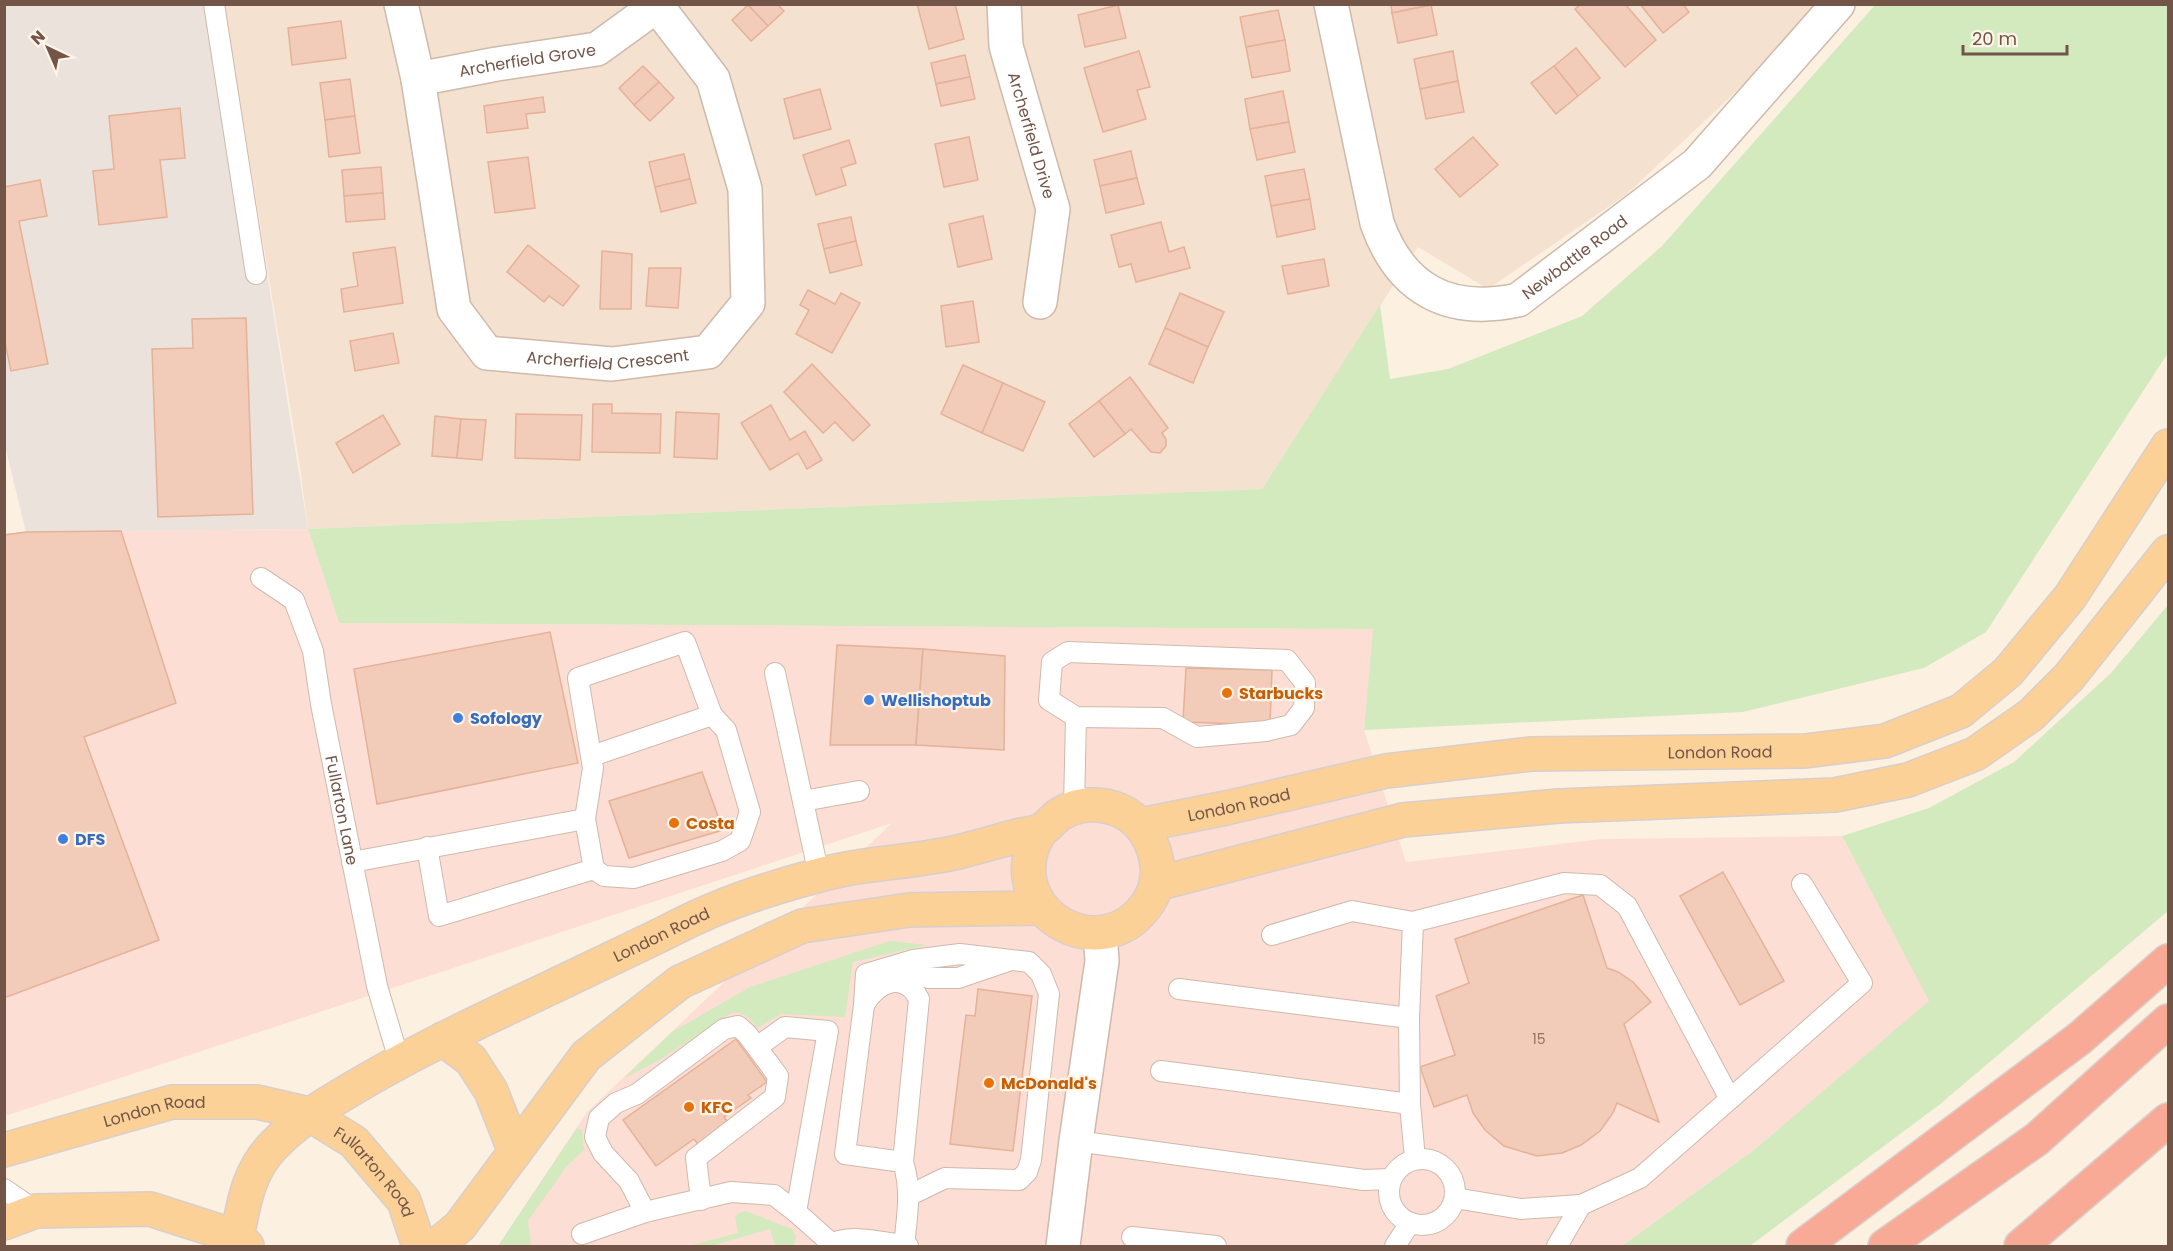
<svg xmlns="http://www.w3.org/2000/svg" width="2173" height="1251" font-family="Poppins,sans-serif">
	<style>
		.residential { fill: #f4e1cf }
		.commercial { fill: #fdded4 }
		.industrial { fill: #ebe2dc }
		.green { fill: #d3eabf }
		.building { fill: #f2ccb8; stroke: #e5b198; stroke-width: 1.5 }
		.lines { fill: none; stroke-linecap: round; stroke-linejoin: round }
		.lane-casing { stroke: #cfb9ab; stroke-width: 22 }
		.street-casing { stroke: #cfb9ab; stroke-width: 36 }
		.primary-casing { stroke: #d8cfcc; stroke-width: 36 }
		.highway-casing { stroke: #d8cfcc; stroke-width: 36 }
		.lane { stroke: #fff; stroke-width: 20 }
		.street { stroke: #fff; stroke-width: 33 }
		.primary { stroke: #fcd198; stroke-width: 33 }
		.highway { stroke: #f8aa96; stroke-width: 33 }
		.food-dot { fill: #e8710a; stroke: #fff4e7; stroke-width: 2 }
		.shop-dot { fill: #3f7fe0; stroke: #fff4e7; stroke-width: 2 }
		.labels { text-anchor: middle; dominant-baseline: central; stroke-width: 4.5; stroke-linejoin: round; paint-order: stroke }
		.number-label { font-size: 14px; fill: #937364 }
		.street-label { font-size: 16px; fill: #735548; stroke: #fff4e7 }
		.food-label { font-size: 16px; font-weight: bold; fill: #c56008; stroke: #fff4e7; text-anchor: start }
		.shop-label { font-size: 16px; font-weight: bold; fill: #366cbe; stroke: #fff4e7; text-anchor: start }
	</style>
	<rect width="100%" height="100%" fill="#fcf0e1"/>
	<polygon class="residential" points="224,5 1828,5 1627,194 1488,289 1418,247 1262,489 308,529 300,467"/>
	<polygon class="commercial" points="308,529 339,623 1374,629 1364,730 1406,862 1602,839 1842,836 1930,1001 1755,1149 1622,1246 498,1246 587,1112 892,823 5,1116 4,535 26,532"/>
	<polygon class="industrial" points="4,5 224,5 308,529 26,532 4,442"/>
	<g class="green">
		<polygon points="1875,5 2168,5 2168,353 1986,632 1924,668 1743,712 1364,730 1373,629 339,623 308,529 1262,489 1380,305 1390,379 1448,369 1582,316 1662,246"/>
		<polygon points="2168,605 2168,911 1939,1105 1750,1246 1622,1246 1755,1149 1929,1001 1842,836 1929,808 2014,762 2111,673"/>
		<path d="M890 941 927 945 853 962 845 1017 781 1014 757 1028C750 1018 744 1011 731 1013L658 1061 624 1078 672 1032 750 987Z"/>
		<polygon points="577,1128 582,1130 584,1150 566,1167 528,1221 531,1246 498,1246"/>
		<polygon points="745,1211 792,1229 796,1236 794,1246 775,1246 770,1229 711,1246 688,1246 738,1233 735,1217 739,1213"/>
	</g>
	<g class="building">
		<polygon points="777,4 784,11 768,26 748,5"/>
		<polygon points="917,4 955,4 964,39 929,49"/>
		<polygon points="1391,4 1431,4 1431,5 1392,13"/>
		<polygon points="1581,4 1625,4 1656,40 1625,67 1575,9"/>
		<polygon points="1640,4 1683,4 1689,12 1663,33"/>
		<polygon points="748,5 768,26 751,41 732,20"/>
		<polygon points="1118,5 1126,38 1085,47 1078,15"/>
		<polygon points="1431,5 1437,35 1398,43 1392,13"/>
		<polygon points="1278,10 1285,40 1246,47 1240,17"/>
		<polygon points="341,21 346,58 292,65 288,28"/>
		<polygon points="1285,40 1290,71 1252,78 1246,47"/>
		<polygon points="1576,48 1600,78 1578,96 1554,66"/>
		<polygon points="1139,51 1150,87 1137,90 1146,119 1103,132 1084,68"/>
		<polygon points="1453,51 1458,81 1420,89 1414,59"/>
		<polygon points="965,55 970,77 936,84 931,63"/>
		<polygon points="643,66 659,82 634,105 619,88"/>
		<polygon points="1554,66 1578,96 1556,114 1531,83"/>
		<polygon points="970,77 975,99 941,106 936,84"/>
		<polygon points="350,79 355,116 325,120 320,83"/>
		<polygon points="1458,81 1464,112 1426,119 1420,89"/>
		<polygon points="659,82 674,98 650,121 634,105"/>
		<polygon points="820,89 831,129 794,139 784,99"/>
		<polygon points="1283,91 1289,122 1250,129 1245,99"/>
		<polygon points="543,97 545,112 526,114 528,128 487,133 484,106"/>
		<polygon points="180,108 185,158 160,160 167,217 99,225 93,171 114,169 109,116"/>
		<polygon points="355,116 360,153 329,157 325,120"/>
		<polygon points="1289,122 1295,152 1257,160 1250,129"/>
		<polygon points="969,137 978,180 944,187 935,144"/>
		<polygon points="1473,137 1498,165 1460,197 1435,169"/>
		<polygon points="849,140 856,163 841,168 846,185 816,195 803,155"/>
		<polygon points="1131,151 1137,178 1100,186 1094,160"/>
		<polygon points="684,154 690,179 655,187 649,162"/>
		<polygon points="528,157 535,208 495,213 488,162"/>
		<polygon points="381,167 383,193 344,196 342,170"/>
		<polygon points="1304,169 1310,199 1271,206 1265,176"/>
		<polygon points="1137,178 1144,204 1106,213 1100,186"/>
		<polygon points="690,179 696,203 661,212 655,187"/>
		<polygon points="40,180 47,216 19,221 48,364 11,371 4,338 4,187"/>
		<polygon points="383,193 385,219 346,222 344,196"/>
		<polygon points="1310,199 1315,229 1277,237 1271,206"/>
		<polygon points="983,216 992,259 958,267 949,224"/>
		<polygon points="851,217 856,241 824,249 818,224"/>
		<polygon points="1161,222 1169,252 1184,247 1190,268 1136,282 1131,264 1119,267 1111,235"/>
		<polygon points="856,241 862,265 830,273 824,249"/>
		<polygon points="528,245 579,286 563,306 549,296 544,302 507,272"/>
		<polygon points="395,247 403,303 344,312 341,289 358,286 353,253"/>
		<polygon points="602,251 632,254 631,309 600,309"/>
		<polygon points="1324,259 1329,286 1288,294 1282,266"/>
		<polygon points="649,268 681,268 678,308 646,306"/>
		<polygon points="808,290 835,304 841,293 860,303 832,353 796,334 809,310 800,305"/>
		<polygon points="1180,293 1224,312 1208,347 1165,328"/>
		<polygon points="973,301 979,342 946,347 941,306"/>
		<polygon points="246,318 253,514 158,517 152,349 193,348 192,319"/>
		<polygon points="1165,328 1208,347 1193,383 1149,364"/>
		<polygon points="393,333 399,363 355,371 350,341"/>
		<polygon points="812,364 870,425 853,441 835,422 823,433 784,392"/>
		<polygon points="963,365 1003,383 982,433 941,414"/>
		<polygon points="1130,377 1168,428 1162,433 1166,439 1166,446 1160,453 1151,452 1131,429 1125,434 1099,401"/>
		<polygon points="1003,383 1045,402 1023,451 982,433"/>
		<polygon points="1099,401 1125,434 1094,457 1069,424"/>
		<polygon points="593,404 612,404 612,413 661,414 660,453 592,452"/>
		<polygon points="771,405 790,440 805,431 822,460 807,469 798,453 770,470 741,423"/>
		<polygon points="676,412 719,414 717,459 674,457"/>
		<polygon points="516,414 582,415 580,460 515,458"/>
		<polygon points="383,415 400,444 353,473 336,443"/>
		<polygon points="435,416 461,419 457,458 432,456"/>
		<polygon points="461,419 486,420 482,460 457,458"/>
		<polygon points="121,531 176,703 84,737 159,940 4,998 4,535 26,532"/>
		<polygon points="550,632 578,763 377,804 354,669"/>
		<polygon points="837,645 923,649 916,745 830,745"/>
		<polygon points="923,649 1005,656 1004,750 916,745"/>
		<polygon points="1186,668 1272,670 1270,725 1183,722"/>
		<polygon points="702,772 723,830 629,858 609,801"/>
		<polygon points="1723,872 1784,981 1740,1005 1680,896"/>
		<polygon points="1583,895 1607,968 1618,972 1633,982 1651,1002 1624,1024 1659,1122 1617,1103 1613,1113 1600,1131 1581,1145 1562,1153 1537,1156 1504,1146 1485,1130 1473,1113 1467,1095 1434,1107 1420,1067 1455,1055 1436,996 1469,983 1455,939"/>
		<polygon points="978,989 1032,996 1013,1151 950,1144 966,1015 975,1016"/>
		<polygon points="736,1039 767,1082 748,1095 751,1098 724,1117 729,1124 699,1146 694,1139 656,1166 623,1120"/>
	</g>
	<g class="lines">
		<defs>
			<g id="lane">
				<polyline points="214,4 256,274"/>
				<path id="s1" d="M261 578 294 600 313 651 321 704 377 986 399 1060"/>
				<polygon points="1068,652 1287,660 1305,683 1304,708 1291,725 1266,731 1197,737 1163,718 1076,717 1049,700 1052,662"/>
				<polyline points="775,673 819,875"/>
				<polyline points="592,756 712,715 685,642 578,678 593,768 585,819 594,869"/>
				<polyline points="803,801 859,791"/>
				<polyline points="1074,807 1076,717"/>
				<polyline points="427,847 439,916 594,869 604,876 634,878 722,851 740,841 750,812 726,730 712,715"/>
				<polyline points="352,862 585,819"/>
				<polyline points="1413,922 1564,883 1600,885 1627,906 1730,1099 1640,1178 1581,1205 1521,1209 1455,1198"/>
				<polyline points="1272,935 1352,911 1413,922 1409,1018"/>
				<polyline points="896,966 928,978 958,978 1008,961"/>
				<polyline points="1179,989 1409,1018 1410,1104 1415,1159"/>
				<polyline points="864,1005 866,974 913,960 960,954 1029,962 1041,974 1049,994 1031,1160 1027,1172 1019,1180 945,1178 910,1195"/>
				<polyline points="757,1047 785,1027 828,1031 796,1212"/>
				<polyline points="1161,1071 1410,1104"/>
				<polyline points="1730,1099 1862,983 1802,884"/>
				<polyline points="1076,1141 1364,1180 1391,1179"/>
				<circle cx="1422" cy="1192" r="33"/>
				<path d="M903 1162 919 999C905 971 877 981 864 1005L845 1154 903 1162C912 1191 907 1216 904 1246"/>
				<polyline points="4,1189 36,1211"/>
				<polyline points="645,1212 629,1181 603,1153 595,1137 599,1118 616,1103 637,1094 724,1029 738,1026 747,1034 778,1076 775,1097 696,1158 701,1200"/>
				<polyline points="582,1234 645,1212 731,1192 774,1195 796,1212 832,1244"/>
				<polyline points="1132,1237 1216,1246"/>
				<path d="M829 1246C846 1232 887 1243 908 1246"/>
				<polyline points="1395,1246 1410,1223"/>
				<polyline points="1557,1246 1581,1205"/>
			</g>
			<g id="street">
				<path id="s2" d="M401 4 418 79 454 309 487 353 612 364 708 352 748 303 745 189 713 79 657 6"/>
				<path id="s3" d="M1004 4 1006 46 1053 209 1040 302"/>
				<path id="s4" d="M1331 4 1377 223C1401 290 1449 315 1518 300L1697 164 1838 4"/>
				<path id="s5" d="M418 79 497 64 597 49 659 4"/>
				<polyline points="1063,1246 1076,1141 1102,961 1100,933"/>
			</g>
			<g id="primary">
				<path id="s6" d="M1141 825 1226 808 1386 771 1531 754 1805 751 1885 741 1961 711 2008 672 2070 597 2168 446"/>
				<polyline points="1156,884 1403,820 1559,806 1835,795 1908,780 1975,754 2031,715 2069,677 2168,552"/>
				<polyline points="443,1039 471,1060 491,1091 515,1152"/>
				<path id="s7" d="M4 1150 172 1102H257L309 1114 354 1142 404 1201 419 1246"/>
				<polyline points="4,1223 36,1211 150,1209 237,1237 247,1246"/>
				<path id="s8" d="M237 1237C244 1203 248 1171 274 1145 296 1122 323 1106 350 1090 405 1057 461 1030 518 1003 561 983 604 962 646 942 669 931 691 919 713 910 746 896 782 885 816 876 863 862 915 863 962 851 982 846 1002 840 1021 835 1027 834 1035 833 1041 830 1049 826 1054 817 1062 813 1089 797 1128 805 1145 832 1160 855 1163 884 1145 907 1101 965 1010 917 1032 848 1034 842 1038 836 1041 830"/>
				<polyline points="436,1246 460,1226 586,1056 680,982 802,926 909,910 1041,908"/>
			</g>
			<g id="highway">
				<polyline points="1803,1246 2080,1038 2168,961"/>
				<polyline points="1885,1246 2037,1139 2168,1021"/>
				<polyline points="2021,1246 2168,1120"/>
			</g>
		</defs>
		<use href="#lane" class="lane-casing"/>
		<use href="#street" class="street-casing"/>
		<use href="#primary" class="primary-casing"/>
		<use href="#highway" class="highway-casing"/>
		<use href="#lane" class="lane"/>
		<use href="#street" class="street"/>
		<use href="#primary" class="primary"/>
		<use href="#highway" class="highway"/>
	</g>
	<g class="food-dot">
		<circle cx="1227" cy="693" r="6"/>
		<circle cx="674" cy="823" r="6"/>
		<circle cx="989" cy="1083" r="6"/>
		<circle cx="689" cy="1107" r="6"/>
	</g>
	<g class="shop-dot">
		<circle cx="869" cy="700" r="6"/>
		<circle cx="458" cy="718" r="6"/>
		<circle cx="63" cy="839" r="6"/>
	</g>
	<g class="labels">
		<g class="number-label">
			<text x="1539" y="1039">15</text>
		</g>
		<g class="street-label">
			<text stroke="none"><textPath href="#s5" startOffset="111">Archerfield Grove</textPath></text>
			<text stroke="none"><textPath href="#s3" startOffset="135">Archerfield Drive</textPath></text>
			<text stroke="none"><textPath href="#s4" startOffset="474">Newbattle Road</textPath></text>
			<text stroke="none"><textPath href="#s2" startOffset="486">Archerfield Crescent</textPath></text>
			<text stroke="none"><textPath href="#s6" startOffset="586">London Road</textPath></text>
			<text stroke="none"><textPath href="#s6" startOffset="100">London Road</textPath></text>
			<text stroke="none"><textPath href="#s1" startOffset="256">Fullarton Lane</textPath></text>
			<text stroke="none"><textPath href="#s8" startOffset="543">London Road</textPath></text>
			<text stroke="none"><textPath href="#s7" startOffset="156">London Road</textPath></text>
			<text stroke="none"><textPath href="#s7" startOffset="402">Fullarton Road</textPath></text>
		</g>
		<g class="food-label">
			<text x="1239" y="693">Starbucks</text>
			<text x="686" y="823">Costa</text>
			<text x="1001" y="1083">McDonald's</text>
			<text x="701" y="1107">KFC</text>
		</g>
		<g class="shop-label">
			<text x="881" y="700">Wellishoptub</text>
			<text x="470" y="718">Sofology</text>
			<text x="75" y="839">DFS</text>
		</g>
	</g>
	<rect width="2173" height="1251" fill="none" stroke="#735548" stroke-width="12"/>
	<g transform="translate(48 48) rotate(316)" stroke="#fff4e7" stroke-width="4.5" paint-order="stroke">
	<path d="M0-4.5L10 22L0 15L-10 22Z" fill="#735548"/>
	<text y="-9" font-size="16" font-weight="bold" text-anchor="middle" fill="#735548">N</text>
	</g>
	<path d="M1963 45v9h104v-9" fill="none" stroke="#735548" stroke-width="3"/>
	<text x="1972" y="45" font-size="18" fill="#735548" stroke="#fff4e7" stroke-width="4.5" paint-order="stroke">20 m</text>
</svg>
